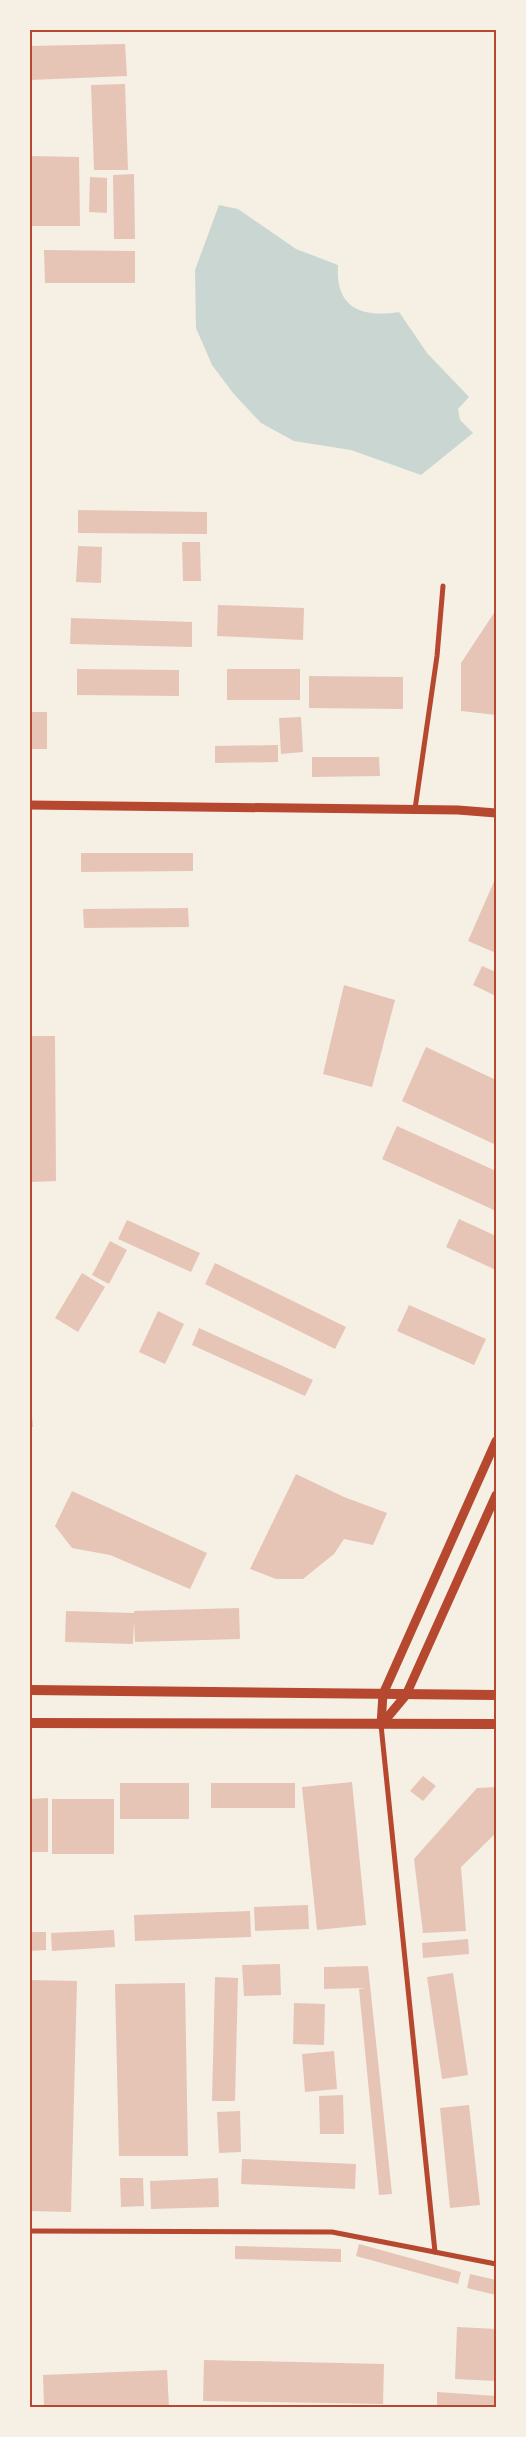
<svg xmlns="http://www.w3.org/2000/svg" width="526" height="2437" font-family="'Space Grotesk',sans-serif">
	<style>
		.water { fill: #c9d6d2 }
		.building { fill: #e6c5b7 }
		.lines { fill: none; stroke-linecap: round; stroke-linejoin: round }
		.minor { stroke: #b5482f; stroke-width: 5 }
		.tertiary { stroke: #b5482f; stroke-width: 9 }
		.secondary { stroke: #b5482f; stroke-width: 10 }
		.neatline { fill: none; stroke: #b5482f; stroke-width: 2 }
	</style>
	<rect width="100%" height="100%" fill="#f6efe4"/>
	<path class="water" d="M219 205 238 209 296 249 338 265C335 308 361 318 399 312L427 353 469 397 458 409 460 420 473 433 421 475 351 450 294 441 261 423 233 393 212 365 196 328 195 270Z"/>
	<g class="building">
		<polygon points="125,44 127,76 30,80 30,46"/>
		<polygon points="125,84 128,170 94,170 91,85"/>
		<polygon points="30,156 79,157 80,226 30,226"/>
		<polygon points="134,174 135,239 114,239 113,175"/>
		<polygon points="90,177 107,178 107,213 89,212"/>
		<polygon points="44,250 135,251 135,283 45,283"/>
		<polygon points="78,510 207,512 207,534 78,533"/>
		<polygon points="182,542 200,542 201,581 183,581"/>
		<polygon points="78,546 102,547 101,583 76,582"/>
		<polygon points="218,605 304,608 303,640 217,636"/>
		<polygon points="496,610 496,715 461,711 461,663"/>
		<polygon points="71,618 192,622 192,647 70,644"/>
		<polygon points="77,669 179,670 179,696 77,695"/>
		<rect x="227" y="669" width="73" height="31"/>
		<polygon points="309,676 403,677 403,709 309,708"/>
		<rect x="30" y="712" width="17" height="37"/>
		<polygon points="301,717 303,752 281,754 279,718"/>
		<polygon points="278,745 278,762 215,763 215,746"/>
		<polygon points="312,757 379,757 380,776 312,777"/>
		<polygon points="81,853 193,853 193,871 81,872"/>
		<polygon points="496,877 496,953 468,941"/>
		<polygon points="188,908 189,927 84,928 83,909"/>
		<polygon points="482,966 496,972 496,996 473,985"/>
		<polygon points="344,985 395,1000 372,1087 323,1074"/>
		<polygon points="30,1036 55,1036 56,1181 30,1182"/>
		<polygon points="426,1047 496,1080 496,1145 402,1101"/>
		<polygon points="397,1126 496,1171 496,1211 382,1159"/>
		<polygon points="459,1219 496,1236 496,1270 446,1247"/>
		<polygon points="127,1220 200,1253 191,1272 118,1239"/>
		<polygon points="110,1241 127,1250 109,1284 92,1275"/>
		<polygon points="215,1263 346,1327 335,1349 205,1284"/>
		<polygon points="82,1273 105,1287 78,1332 55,1318"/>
		<polygon points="409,1305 486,1339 474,1365 397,1331"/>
		<polygon points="158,1311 184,1324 165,1364 139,1352"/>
		<polygon points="199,1328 313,1380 305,1396 192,1345"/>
		<polygon points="30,1403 31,1403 33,1427 30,1427"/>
		<polygon points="296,1474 344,1497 387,1513 373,1545 344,1539 334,1554 303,1579 276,1579 250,1569"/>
		<polygon points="72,1491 207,1553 190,1589 110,1555 72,1548 55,1526"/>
		<polygon points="239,1608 240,1639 135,1642 134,1621 133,1644 65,1642 66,1611 134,1613 134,1611"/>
		<polygon points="423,1776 436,1786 423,1801 410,1791"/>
		<polygon points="352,1782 366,1925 317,1930 302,1787"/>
		<rect x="120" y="1783" width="69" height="36"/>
		<rect x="211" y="1783" width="84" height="25"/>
		<polygon points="496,1787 496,1833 461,1867 466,1931 423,1933 414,1859 477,1788"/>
		<polygon points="48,1798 48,1852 30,1852 30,1799"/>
		<rect x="52" y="1799" width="62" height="55"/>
		<polygon points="308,1905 309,1929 255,1931 254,1907"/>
		<polygon points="250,1911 251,1937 135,1941 134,1915"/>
		<polygon points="114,1930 115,1947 52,1951 51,1933"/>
		<polygon points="30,1932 46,1932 46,1950 30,1951"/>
		<polygon points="468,1939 469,1954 423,1958 422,1943"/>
		<polygon points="280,1964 281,1995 244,1996 242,1965"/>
		<polygon points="368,1966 392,2194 379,2195 359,1989 366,1988 324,1989 324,1967"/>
		<polygon points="453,1973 468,2075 442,2079 427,1977"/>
		<polygon points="215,1977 238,1978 235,2101 212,2101"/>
		<polygon points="30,1980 77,1981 71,2212 30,2211"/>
		<polygon points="185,1983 188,2156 119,2156 115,1984"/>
		<polygon points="294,2003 325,2004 324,2045 293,2044"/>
		<polygon points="334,2051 337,2089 305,2092 302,2054"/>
		<polygon points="343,2095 344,2134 320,2134 319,2096"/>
		<polygon points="469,2105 480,2205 450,2208 440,2108"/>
		<polygon points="240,2111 241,2152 219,2153 217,2112"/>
		<polygon points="242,2159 356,2164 355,2189 241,2184"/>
		<polygon points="120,2178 143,2178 144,2206 121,2207"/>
		<polygon points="218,2178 219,2207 151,2209 150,2181"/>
		<polygon points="359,2244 461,2272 458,2284 356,2256"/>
		<polygon points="235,2246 341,2249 341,2262 235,2259"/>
		<polygon points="470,2274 496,2280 496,2295 467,2288"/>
		<polygon points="457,2327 496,2329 496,2381 455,2379"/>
		<polygon points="204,2360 384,2364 383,2404 203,2401"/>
		<polygon points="167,2370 169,2407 44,2407 43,2375"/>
		<polygon points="437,2392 496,2396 496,2407 437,2407"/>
	</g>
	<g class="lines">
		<g class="minor">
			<polyline points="415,809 437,656 443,586"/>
			<polyline points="381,1725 435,2252"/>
			<polyline points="30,2231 332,2232 496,2264"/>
		</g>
		<g class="tertiary">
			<polyline points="30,805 458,810 496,813"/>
			<polyline points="381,1725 383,1694 496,1441"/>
			<polyline points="381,1725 406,1695 496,1495"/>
		</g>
		<g class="secondary">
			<polyline points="30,1690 496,1695"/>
			<polyline points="30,1723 496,1724"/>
		</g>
	</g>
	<rect width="526" height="2437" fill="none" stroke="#f6efe4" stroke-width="62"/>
	<rect x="31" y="31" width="464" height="2375" class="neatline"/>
</svg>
